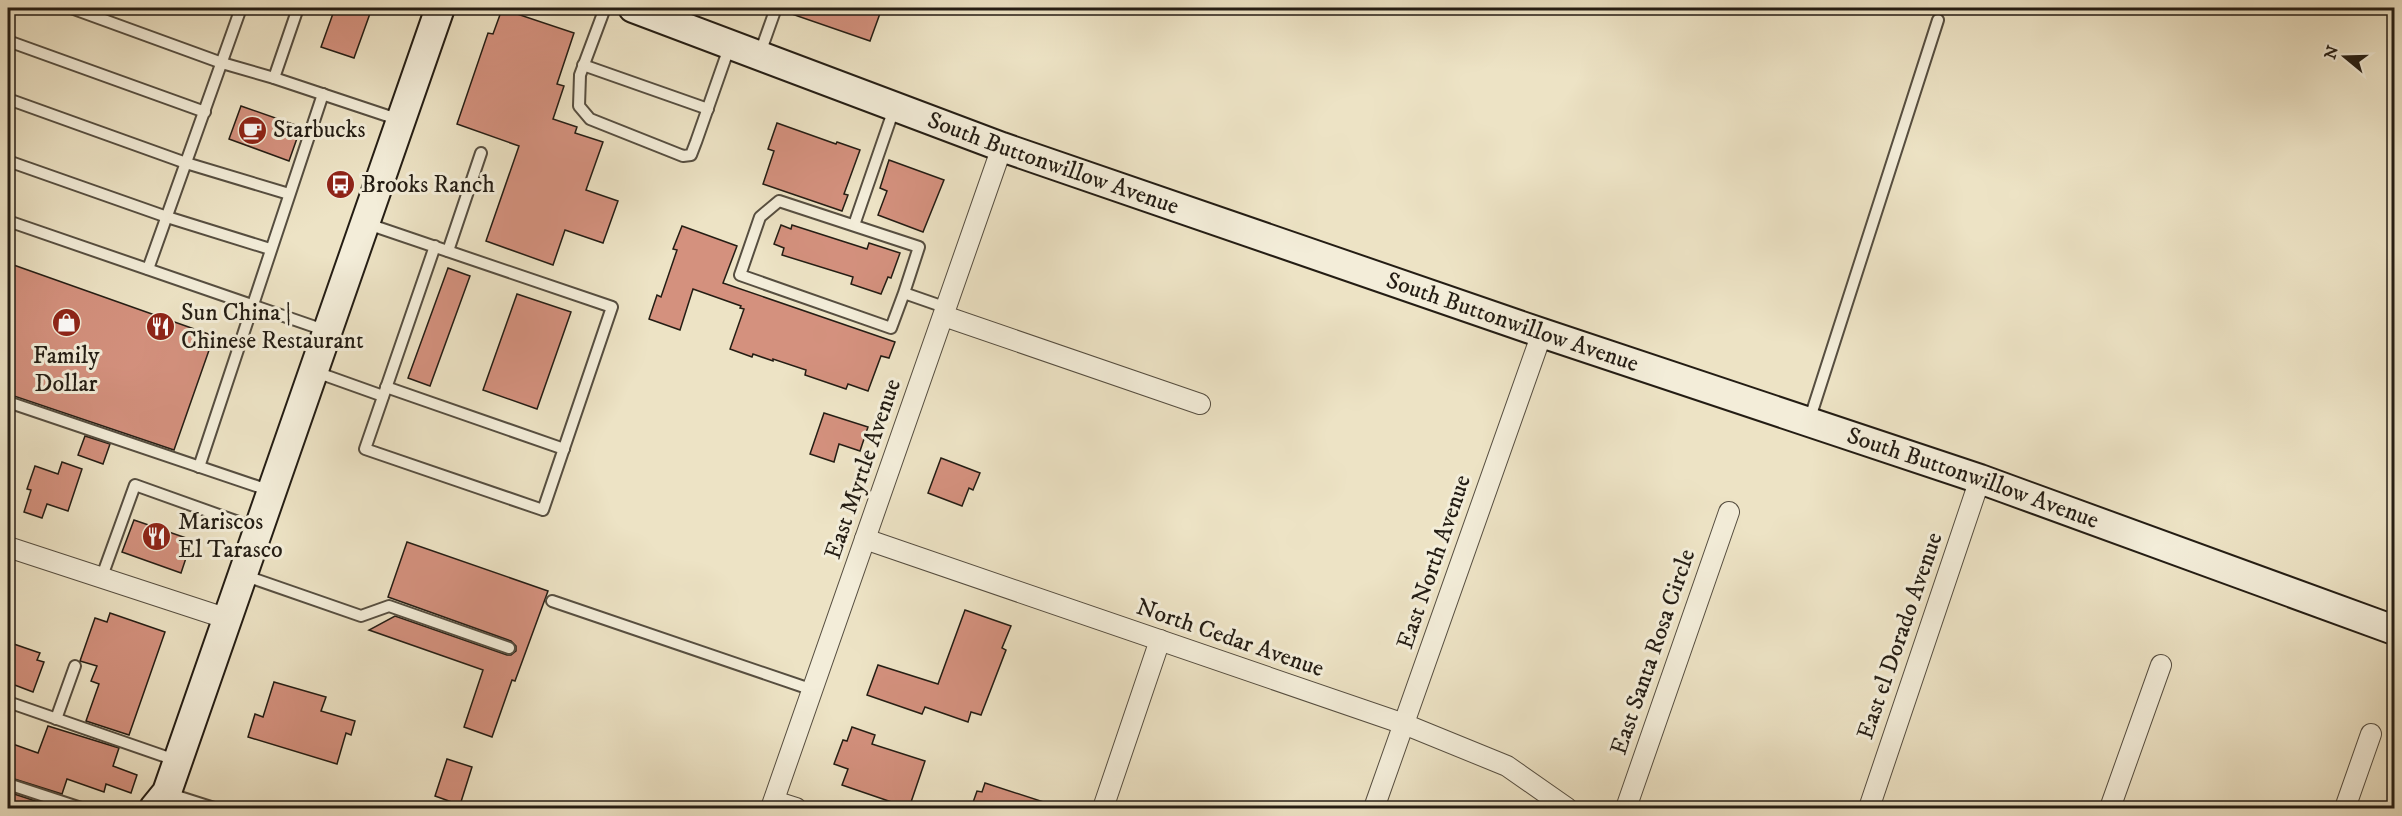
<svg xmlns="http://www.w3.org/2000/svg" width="2402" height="816" font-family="'IM FELL DW Pica',serif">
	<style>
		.building { fill: #d4917e; stroke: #241d14; stroke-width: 1.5 }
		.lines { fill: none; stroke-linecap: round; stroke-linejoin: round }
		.lane-casing { stroke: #564e40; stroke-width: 14 }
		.street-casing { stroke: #564e40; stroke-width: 22 }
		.secondary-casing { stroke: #241d14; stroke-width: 32 }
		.lane { stroke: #f3edd9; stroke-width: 10 }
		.street { stroke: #f3edd9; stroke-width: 20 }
		.secondary { stroke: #f3edd9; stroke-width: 28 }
		.labels { text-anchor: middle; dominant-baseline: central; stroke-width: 6; stroke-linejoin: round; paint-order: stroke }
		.poi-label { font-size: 24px; fill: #241d14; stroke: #f3edd9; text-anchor: start }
		.street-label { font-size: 24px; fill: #241d14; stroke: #f3edd9 }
	</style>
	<rect width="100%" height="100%" fill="#ede3c5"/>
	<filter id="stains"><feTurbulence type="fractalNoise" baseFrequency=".00333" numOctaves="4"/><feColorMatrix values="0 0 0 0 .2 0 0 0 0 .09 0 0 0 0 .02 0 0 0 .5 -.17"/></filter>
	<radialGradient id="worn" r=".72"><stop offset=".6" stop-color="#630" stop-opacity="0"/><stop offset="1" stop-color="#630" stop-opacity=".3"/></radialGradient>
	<g class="building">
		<polygon points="335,8 372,8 354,58 321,47"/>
		<polygon points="783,8 882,8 870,41 783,11"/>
		<polygon points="508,11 574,33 557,84 564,86 553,119 577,127 575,133 603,142 586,190 618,201 603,243 565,230 553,265 486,241 519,146 457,124 488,33 493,34 501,12 507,14"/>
		<polygon points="241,106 301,127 289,161 229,139"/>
		<polygon points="777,123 836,144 837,142 860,150 844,194 848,195 842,211 763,184 774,151 768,149"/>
		<polygon points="889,160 944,180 923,232 878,215 887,191 880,188"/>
		<polygon points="781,225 791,229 792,225 867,249 869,243 900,253 891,278 888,277 881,294 851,284 853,277 782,255 784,248 774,244"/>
		<polygon points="682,226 737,246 723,283 895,342 889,358 881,356 868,391 848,384 846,389 805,375 806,370 773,359 773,361 753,354 752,357 730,349 744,309 740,308 741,306 693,289 680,330 649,319 657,295 661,297 677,250 673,249"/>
		<polygon points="8,263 214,336 174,450 8,394"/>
		<polygon points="448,268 470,276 430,386 408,378"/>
		<polygon points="517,294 571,312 537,409 483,390"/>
		<polygon points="824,413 868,427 860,451 839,444 834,462 810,454"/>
		<polygon points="85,436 110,444 103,464 78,455"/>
		<polygon points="941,458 980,473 973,490 969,488 962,506 928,493"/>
		<polygon points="62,462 82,469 68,511 47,504 42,518 24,512 31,490 27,489 35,466 58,474"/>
		<polygon points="134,520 192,540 181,573 122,552"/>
		<polygon points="407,542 548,591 515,681 512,680 492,737 464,727 483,670 369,630 395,616 507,655 511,655 516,651 516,646 511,641 388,597"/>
		<polygon points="965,610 1011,626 1002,648 1006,650 981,715 971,712 968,722 925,707 922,714 867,695 878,665 938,684"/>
		<polygon points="110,613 165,632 129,735 86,721 99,684 91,681 97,666 80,661 95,618 107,622"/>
		<polygon points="8,642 40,653 37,660 44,662 33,692 12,684 14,677 8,674"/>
		<polygon points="274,682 326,697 321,711 355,721 351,735 346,733 337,764 248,737 255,714 263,717"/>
		<polygon points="48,726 119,748 113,766 137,775 131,793 106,784 104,792 67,779 62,794 8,777 8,752 10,743 38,753"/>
		<polygon points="852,727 875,735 872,744 925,761 909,808 842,785 848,769 834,764 843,740 847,741"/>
		<polygon points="447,759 472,767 460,805 435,796"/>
		<polygon points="985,783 1053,805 1053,808 971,808 977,791 982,792"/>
		<polygon points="8,792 57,808 8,808"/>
	</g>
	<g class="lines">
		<defs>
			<g id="lane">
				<polyline points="71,8 222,63 274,78 400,120"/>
				<polyline points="605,8 580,75 579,106 590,119 683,156 691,155 696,142 730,45"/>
				<polyline points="8,41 205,112"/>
				<polyline points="760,53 776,8"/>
				<polyline points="583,65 708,109"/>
				<polyline points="274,78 298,8"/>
				<polyline points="8,99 186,163 289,194"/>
				<polyline points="8,161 167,217 270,249"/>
				<polyline points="8,221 327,331"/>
				<polyline points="365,223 612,307 543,510 365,449 435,246"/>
				<polyline points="854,225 894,109"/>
				<polyline points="448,251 481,153"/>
				<polyline points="148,269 241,8"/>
				<polyline points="904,293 919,247 779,201 760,217 740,275 891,328 904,293 947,308"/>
				<polyline points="313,371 383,396"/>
				<polyline points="386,387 564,449"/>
				<polyline points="8,402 271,491"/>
				<polyline points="1809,421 1938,20"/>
				<polyline points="199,467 323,94"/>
				<polyline points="243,575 361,616 389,606 509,648"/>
				<polyline points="101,579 135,485 258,529"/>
				<polyline points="552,601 813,690"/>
				<polyline points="8,702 178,761"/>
				<polyline points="56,719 75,666"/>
				<polyline points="8,784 81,808"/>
				<polyline points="167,793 214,808"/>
			</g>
			<g id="street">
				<polyline points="944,316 1200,404"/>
				<polyline points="865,539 1404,724 1507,766 1567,808"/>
				<polyline points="8,547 228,619"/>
				<polyline points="774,801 796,808"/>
				<polyline points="771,808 1002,147"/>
				<polyline points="1103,808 1160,640"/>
				<polyline points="1374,808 1542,333"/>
				<polyline points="1626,808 1729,512"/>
				<polyline points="1869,808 1980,479"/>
				<polyline points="2110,808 2161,665"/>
				<polyline points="2345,808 2371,734"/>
			</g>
			<g id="secondary">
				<path id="s1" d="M633 8 1002 147 1542 333 1980 479 2394 630"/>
				<polyline points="154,808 167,792 440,8"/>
			</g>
		</defs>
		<use href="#lane" class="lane-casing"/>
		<use href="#street" class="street-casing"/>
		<use href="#secondary" class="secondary-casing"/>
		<use href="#lane" class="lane"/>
		<use href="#street" class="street"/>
		<use href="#secondary" class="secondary"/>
	</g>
	<defs>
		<symbol id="cafe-disc" viewBox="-11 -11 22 22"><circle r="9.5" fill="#8f2418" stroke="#f3edd9"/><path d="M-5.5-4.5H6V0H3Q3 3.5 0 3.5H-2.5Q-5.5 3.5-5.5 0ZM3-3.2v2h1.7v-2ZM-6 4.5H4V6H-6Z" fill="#fff"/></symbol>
		<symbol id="bus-disc" viewBox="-11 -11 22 22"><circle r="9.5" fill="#8f2418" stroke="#f3edd9"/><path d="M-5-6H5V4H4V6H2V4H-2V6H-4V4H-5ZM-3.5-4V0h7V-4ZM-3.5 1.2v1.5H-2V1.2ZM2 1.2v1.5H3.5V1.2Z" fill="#fff"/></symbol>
		<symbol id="shop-disc" viewBox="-11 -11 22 22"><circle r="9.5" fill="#8f2418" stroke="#f3edd9"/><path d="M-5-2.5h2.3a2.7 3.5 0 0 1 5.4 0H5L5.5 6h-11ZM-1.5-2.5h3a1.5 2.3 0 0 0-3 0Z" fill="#fff"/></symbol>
		<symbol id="restaurant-disc" viewBox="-11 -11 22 22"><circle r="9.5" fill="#8f2418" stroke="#f3edd9"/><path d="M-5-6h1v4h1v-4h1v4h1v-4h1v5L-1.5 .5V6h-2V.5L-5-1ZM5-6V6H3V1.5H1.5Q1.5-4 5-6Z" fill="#fff"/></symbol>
	</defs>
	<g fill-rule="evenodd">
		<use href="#cafe-disc" x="236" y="114" width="33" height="33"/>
		<use href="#bus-disc" x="324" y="168" width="33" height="33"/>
		<use href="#shop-disc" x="50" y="306" width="33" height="33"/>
		<use href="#restaurant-disc" x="144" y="310" width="33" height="33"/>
		<use href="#restaurant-disc" x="140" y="520" width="33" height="33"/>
	</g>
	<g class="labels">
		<g class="poi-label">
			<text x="273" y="130">Starbucks</text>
			<text x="361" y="185">Brooks Ranch</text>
			<text x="181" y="313">Sun China |<tspan x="181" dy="28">Chinese Restaurant</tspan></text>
			<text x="66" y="356" text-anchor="middle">Family<tspan x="66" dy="28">Dollar</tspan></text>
			<text x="178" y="522">Mariscos<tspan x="178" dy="28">El Tarasco</tspan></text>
		</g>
		<g class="street-label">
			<text stroke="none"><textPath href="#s1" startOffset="448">South Buttonwillow Avenue</textPath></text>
			<text stroke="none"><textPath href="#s1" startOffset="934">South Buttonwillow Avenue</textPath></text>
			<text transform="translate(863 469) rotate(-71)">East Myrtle Avenue</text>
			<text stroke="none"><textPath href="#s1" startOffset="1420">South Buttonwillow Avenue</textPath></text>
			<text transform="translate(1434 562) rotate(-71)">East North Avenue</text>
			<text transform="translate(1900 636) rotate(-71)">East el Dorado Avenue</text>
			<text transform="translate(1230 638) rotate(19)">North Cedar Avenue</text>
			<text transform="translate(1653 652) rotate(-71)">East Santa Rosa Circle</text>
		</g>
	</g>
	<rect width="2402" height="816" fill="none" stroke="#ede3c5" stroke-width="30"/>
	<rect x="9" y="9" width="2384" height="798" fill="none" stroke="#241d14" stroke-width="3"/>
	<rect x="15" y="15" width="2372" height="786" fill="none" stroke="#241d14" stroke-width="1.5"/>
	<g transform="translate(2345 57) rotate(289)" stroke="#f3edd9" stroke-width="4.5" paint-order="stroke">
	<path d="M0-4.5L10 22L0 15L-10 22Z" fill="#241d14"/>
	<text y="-9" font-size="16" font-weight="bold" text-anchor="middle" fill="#241d14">N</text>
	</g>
	<rect width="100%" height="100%" filter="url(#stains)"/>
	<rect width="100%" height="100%" fill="url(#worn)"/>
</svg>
